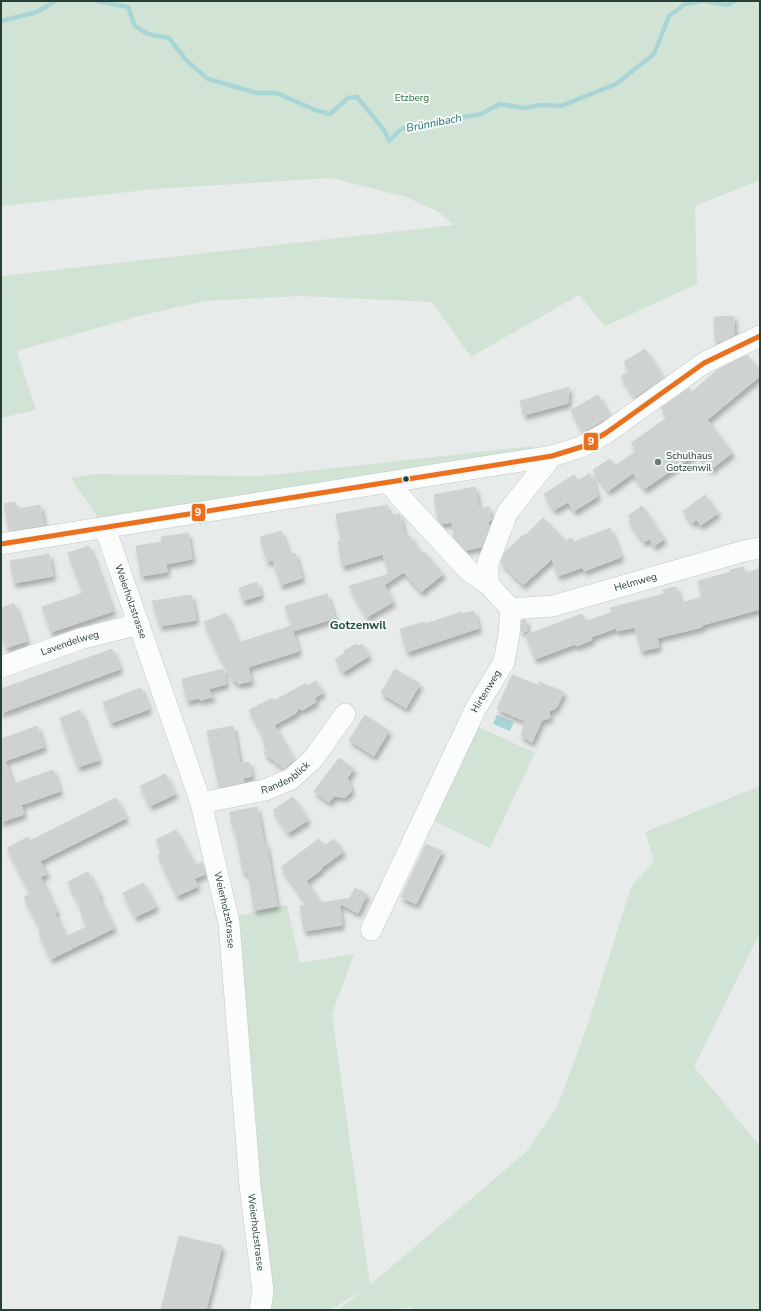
<svg xmlns="http://www.w3.org/2000/svg" width="761" height="1311" font-family="'Nunito Sans',sans-serif">
	<style>
		.green { fill: #d1e3d5 }
		.water { fill: #aad5d7 }
		.lines { fill: none; stroke-linecap: round; stroke-linejoin: round }
		.stream { stroke: #aad5d7; stroke-width: 4.5 }
		.building { fill: #ced2d0; stroke: #cfd4d2; filter: url(#shadow) }
		.minor-casing { stroke: #c4c8c6; stroke-width: 22 }
		.minor { stroke: #fbfcfc; stroke-width: 21 }
		.bus-1-casing { stroke: #f6faf7; stroke-width: 8 }
		.bus-1 { stroke: #ea7020; stroke-width: 5 }
		.poi-dot { fill: #697b75; stroke: #f6faf7; stroke-width: 1.5 }
		.bus-dot { fill: #253f36; stroke: #f6faf7; stroke-width: 1.5 }
		.labels { text-anchor: middle; dominant-baseline: central; stroke-width: 4; stroke-linejoin: round; paint-order: stroke }
		.park-label { font-size: 10px; fill: #307445; stroke: #f6faf7 }
		.poi-label { font-size: 10px; fill: #253f36; stroke: #f6faf7; text-anchor: start }
		.street-label { font-size: 10px; fill: #253f36; stroke: #f6faf7 }
		.water-label { font-size: 11px; font-style: italic; fill: #217178; stroke: #f6faf7 }
		.quarter-label { font-size: 12px; font-weight: bold; fill: #215041; stroke: #f6faf7 }
		.line-badge { stroke: #f6faf7; stroke-width: 1.5 }
		.badge-label { font-size: 11px; text-anchor: middle; font-weight: bold; fill: #fff }
	</style>
	<defs>
		<filter id="shadow"><feDropShadow dx="2.5" dy="4.5" stdDeviation="2" flood-color="#0004"/></filter>
	</defs>
	<rect width="100%" height="100%" fill="#e7ebe9"/>
	<g class="green">
		<polygon points="1,1 760,1 760,180 695,206 697,284 605,326 579,295 471,357 432,302 300,296 204,301 135,317 17,351 36,410 1,418 1,276 454,225 437,211 406,197 331,178 155,189 1,206"/>
		<polygon points="532,446 540,459 105,528 71,478 93,474 261,476"/>
		<polygon points="479,727 535,753 490,848 434,821"/>
		<polygon points="760,786 760,932 694,1067 760,1146 760,1310 413,1310 412,1307 389,1310 338,1310 364,1289 331,1310 265,1310 237,916 287,905 300,963 354,954 332,1014 370,1285 526,1152 558,1105 589,1021 631,887 654,861 645,832"/>
	</g>
	<polygon class="water" points="497,715 514,722 510,731 493,724"/>
	<g class="lines">
		<g class="stream">
			<polyline points="97,1 128,7 135,26 148,34 169,38 186,60 208,79 257,93 277,93 315,110 330,114 348,98 357,97 384,130 389,141 401,129 481,114 500,104 523,108 540,105 561,106 616,84 654,54 669,16 685,4 702,1"/>
			<polyline points="706,1 727,5 734,1"/>
			<polyline points="1,21 37,12 55,1"/>
		</g>
	</g>
	<g class="building">
		<polygon points="734,316 734,335 723,341 715,341 714,317"/>
		<polygon points="645,349 663,378 635,397 621,376 629,371 624,362"/>
		<polygon points="747,355 760,370 760,376 707,420 732,453 710,470 697,453 644,489 633,473 608,491 593,470 610,459 615,466 637,451 631,443 668,417 661,408 689,388 692,392 717,370"/>
		<polygon points="569,387 568,403 524,415 520,401"/>
		<polygon points="598,395 610,416 583,432 571,410"/>
		<polygon points="590,473 598,496 574,511 568,502 554,510 544,494 574,475 578,481"/>
		<polygon points="475,487 479,509 489,507 491,520 488,521 489,528 481,547 465,550 454,538 452,522 441,524 438,520 434,495"/>
		<polygon points="705,495 718,513 701,525 696,520 692,523 683,511"/>
		<polygon points="15,502 17,509 40,505 44,525 9,531 4,504"/>
		<polygon points="387,505 389,515 399,514 400,515 405,539 410,536 421,554 424,552 443,574 421,592 404,572 384,585 393,602 367,617 349,586 389,574 383,554 342,566 338,542 341,541 336,514"/>
		<polygon points="642,506 664,539 654,546 649,539 644,542 629,521 631,520 628,516"/>
		<polygon points="543,518 566,541 572,538 573,542 610,528 621,557 584,571 583,567 558,576 552,559 523,585 501,562 505,552 524,534 525,536"/>
		<polygon points="281,531 289,555 295,553 302,578 281,585 273,560 267,562 260,537"/>
		<polygon points="188,533 192,559 166,564 167,572 141,576 136,546 162,542 161,537"/>
		<polygon points="89,546 113,611 51,632 42,607 83,593 68,553"/>
		<polygon points="49,554 53,576 14,583 10,561"/>
		<polygon points="743,567 745,574 760,568 760,609 702,625 702,627 657,638 659,647 641,651 635,627 617,631 616,628 591,637 592,640 576,646 575,644 535,659 526,635 582,614 585,622 612,612 610,608 664,594 663,590 676,587 681,603 702,597 698,581 731,572 730,570"/>
		<polygon points="257,582 261,595 243,601 239,588"/>
		<polygon points="327,594 335,618 293,631 285,606"/>
		<polygon points="191,595 196,620 160,626 152,601"/>
		<polygon points="14,603 27,641 6,648 1,634 1,608"/>
		<polygon points="474,611 479,628 407,652 400,629 424,622 425,624 462,612 462,614"/>
		<polygon points="226,613 238,643 291,626 299,651 248,667 251,681 238,684 237,681 234,682 216,649 204,622"/>
		<polygon points="522,620 526,620 527,631 521,632"/>
		<polygon points="356,644 358,646 362,644 369,656 343,672 335,659 345,653 344,651"/>
		<polygon points="112,649 120,669 1,713 1,689"/>
		<polygon points="223,669 226,684 208,689 213,697 200,700 199,698 187,701 182,679"/>
		<polygon points="395,669 420,684 406,708 381,693"/>
		<polygon points="512,675 540,686 539,682 564,692 556,708 549,711 550,718 542,720 532,742 521,736 525,721 497,709"/>
		<polygon points="316,681 323,693 314,698 316,702 302,710 299,708 296,713 274,725 294,760 285,769 264,753 267,751 263,743 266,741 249,710 272,698 274,701 306,683 307,686"/>
		<polygon points="141,688 149,709 111,723 103,702"/>
		<polygon points="80,710 99,760 78,767 60,718"/>
		<polygon points="365,715 389,731 374,756 349,740"/>
		<polygon points="37,726 44,747 5,761 13,784 53,770 60,791 21,805 24,814 1,822 1,739"/>
		<polygon points="233,726 240,764 249,762 252,776 243,778 244,782 219,787 207,731"/>
		<polygon points="339,758 354,769 347,778 351,787 351,792 345,797 334,796 329,802 314,791"/>
		<polygon points="165,774 175,794 150,806 140,786"/>
		<polygon points="293,797 308,820 288,833 273,810"/>
		<polygon points="116,798 126,818 40,861 47,874 40,877 57,912 54,913 66,937 88,926 81,914 83,913 68,882 88,872 100,896 98,897 114,928 51,959 39,934 42,932 24,897 31,894 7,848 28,837 30,841"/>
		<polygon points="257,807 264,844 266,844 277,906 254,910 248,872 243,872 235,830 233,830 230,812"/>
		<polygon points="176,830 195,866 202,862 205,874 194,879 198,886 177,896 158,855 162,852 156,840"/>
		<polygon points="319,839 324,846 334,839 343,852 321,868 322,869 306,881 321,903 350,898 355,888 367,894 358,913 339,903 342,925 304,931 300,906 308,905 281,867"/>
		<polygon points="426,844 442,851 416,904 401,897"/>
		<polygon points="143,883 156,907 135,917 123,893"/>
		<polygon points="179,1236 222,1246 206,1310 161,1310"/>
	</g>
	<g class="lines">
		<defs>
			<g id="minor">
				<path id="s1" d="M105 528 201 803 229 923 250 1185 263 1291 260 1310"/>
				<polyline points="1,544 552,456 581,447 606,433 704,363 760,336"/>
				<polyline points="488,584 488,563 507,513 552,456"/>
				<path id="s2" d="M511 609 553 606 744 551 760 548"/>
				<path id="s3" d="M1 667 80 639 139 624"/>
				<path id="s4" d="M201 803 265 790 291 779 313 759 345 714"/>
				<path id="s5" d="M371 930 476 708 504 662 509 634 511 609 488 584 469 571 404 501 389 483"/>
			</g>
		</defs>
		<use href="#minor" class="minor-casing"/>
		<use href="#minor" class="minor"/>
		<defs>
			<polyline id="bus-1" points="1,544 552,456 581,447 606,433 704,363 760,336"/>
		</defs>
		<use href="#bus-1" class="bus-1-casing"/>
		<use href="#bus-1" class="bus-1"/>
	</g>
	<circle class="poi-dot" cx="658" cy="462" r="4"/>
	<circle class="bus-dot" cx="406" cy="479" r="3.5"/>
	<g class="labels">
		<g class="park-label">
			<text x="412" y="98">Etzberg</text>
		</g>
		<g class="poi-label">
			<text x="666" y="456">Schulhaus<tspan x="666" dy="12">Gotzenwil</tspan></text>
		</g>
		<g class="street-label">
			<text stroke="none"><textPath href="#s2" startOffset="128">Helmweg</textPath></text>
			<text stroke="none"><textPath href="#s1" startOffset="78">Weierholzstrasse</textPath></text>
			<text stroke="none"><textPath href="#s3" startOffset="73">Lavendelweg</textPath></text>
			<text stroke="none"><textPath href="#s5" startOffset="265">Hirtenweg</textPath></text>
			<text stroke="none"><textPath href="#s4" startOffset="89">Randenblick</textPath></text>
			<text stroke="none"><textPath href="#s1" startOffset="401">Weierholzstrasse</textPath></text>
			<text stroke="none"><textPath href="#s1" startOffset="725">Weierholzstrasse</textPath></text>
		</g>
		<g class="water-label">
			<text transform="translate(434 123) rotate(-11)">Brünnibach</text>
		</g>
		<g class="quarter-label">
			<text x="358" y="625">Gotzenwil</text>
		</g>
	</g>
	<g class="line-badge">
		<rect x="583" y="432" width="16" height="19" rx="4" fill="#ea7020"/>
		<rect x="191" y="503" width="15" height="19" rx="4" fill="#ea7020"/>
	</g>
	<g class="badge-label">
		<text x="591" y="445">9</text>
		<text x="198" y="516">9</text>
	</g>
	<rect width="761" height="1311" fill="none" stroke="#253f36" stroke-width="4"/>
</svg>
